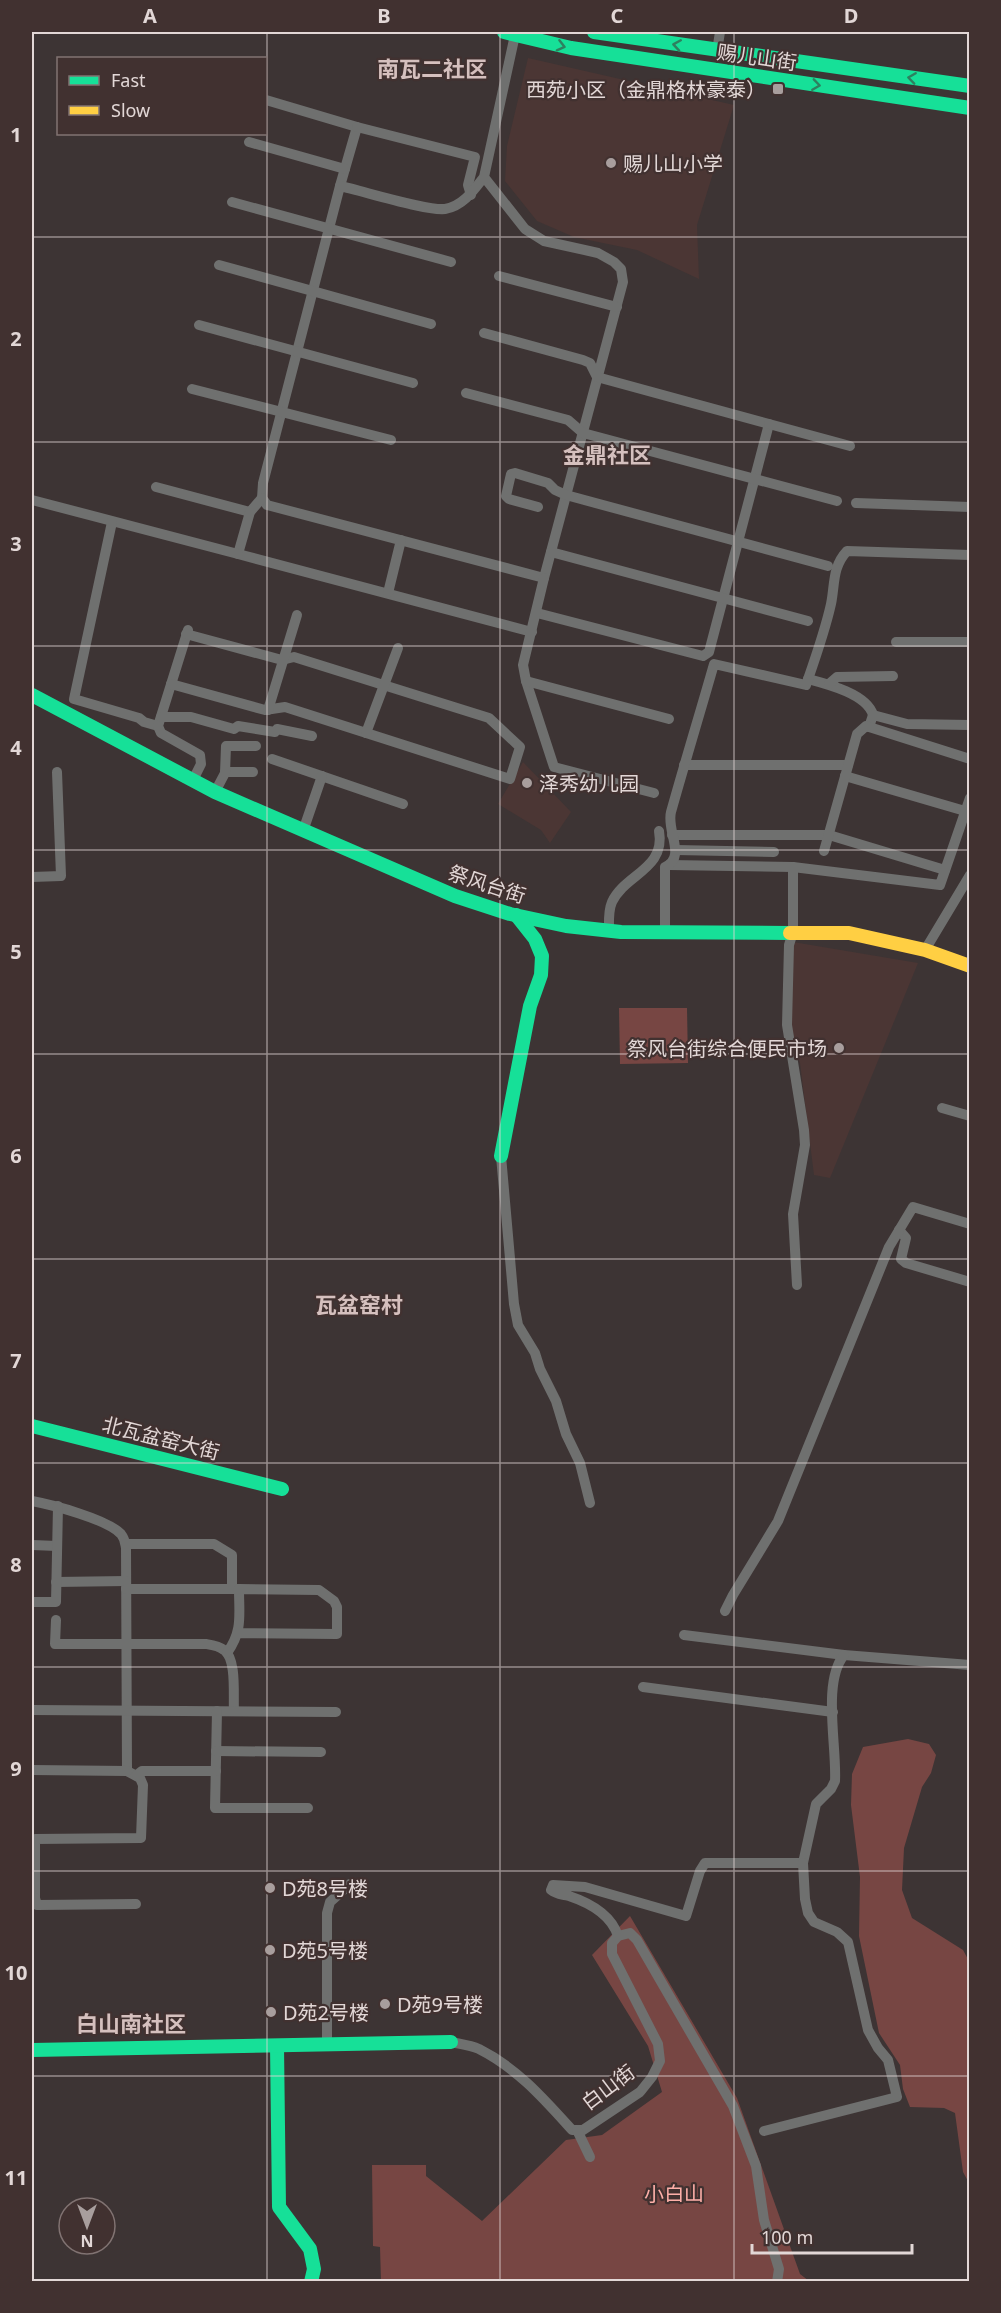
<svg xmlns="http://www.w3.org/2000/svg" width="1001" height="2313" font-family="'Noto Sans','Noto Sans SC',sans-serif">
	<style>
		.built { fill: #4b3634 }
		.green { fill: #774643 }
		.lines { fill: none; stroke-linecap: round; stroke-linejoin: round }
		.street { stroke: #6f706f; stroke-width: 10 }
		.fast { stroke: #16e098; stroke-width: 14 }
		.slow { stroke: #ffcf43; stroke-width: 14 }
		.oneway { stroke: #2e805f }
		.grid { fill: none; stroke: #e2d7d6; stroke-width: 1.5; stroke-opacity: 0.55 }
		.poi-dot { fill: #a89e9d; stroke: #413130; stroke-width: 2 }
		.labels { text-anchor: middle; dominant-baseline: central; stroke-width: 4.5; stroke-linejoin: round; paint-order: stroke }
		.street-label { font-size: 20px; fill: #e2d7d6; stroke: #413130 }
		.poi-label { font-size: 20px; fill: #e2d7d6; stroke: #413130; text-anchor: start }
		.park-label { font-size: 20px; fill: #fdafa8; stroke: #413130 }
		.quarter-label { font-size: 22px; font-weight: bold; fill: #d5c0be; stroke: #413130 }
		.neatline { fill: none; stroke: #e2d7d6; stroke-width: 2 }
		.grid-label { font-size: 20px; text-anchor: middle; font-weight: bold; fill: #e2d7d6 }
	</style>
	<rect width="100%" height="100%" fill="#3d3434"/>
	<g class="built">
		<polygon points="528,58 734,105 697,225 699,279 637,250 574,237 537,221 505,181 507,146"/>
		<polygon points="523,762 571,812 550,843 541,830 498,804"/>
		<polygon points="793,942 918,963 830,1178 814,1175 800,1063 789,1032"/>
	</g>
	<g class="green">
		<polygon points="619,1008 687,1008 688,1063 620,1064"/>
		<polygon points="908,1739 929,1744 936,1755 931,1773 922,1787 904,1848 902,1890 912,1918 963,1950 969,1961 969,2183 963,2172 955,2113 944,2108 910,2107 903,2089 900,2065 879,2033 859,1936 860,1877 851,1805 852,1774 863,1747"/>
		<polygon points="630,1916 737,2098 800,2274 809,2281 381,2281 380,2247 373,2246 372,2165 426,2165 426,2176 482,2221 566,2140 602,2135 662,2092 648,2046 592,1955"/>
	</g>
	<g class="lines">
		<g class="street">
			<polyline points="717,51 720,32"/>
			<polyline points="266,100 357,127 340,186"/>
			<polyline points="357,127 475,157 468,185 471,195"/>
			<polyline points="249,142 345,169"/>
			<path d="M484 177 525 229 544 241 598 253 614 262 621 269 623 282 544 578 267 505 262 498 263 483 340 186C363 191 426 211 445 209 463 206 474 190 484 177L515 35"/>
			<polyline points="232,202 451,262"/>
			<polyline points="219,265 431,324"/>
			<polyline points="499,276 617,307"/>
			<polyline points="199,325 413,383"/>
			<polyline points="484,333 583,360 590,363 597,377 769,424 709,652 703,656 537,613"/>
			<polyline points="192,389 391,440"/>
			<polyline points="466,393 568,420 583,433 837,501"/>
			<polyline points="769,424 850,446"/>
			<polyline points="156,487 250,512"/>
			<polyline points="262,498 250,512 238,554 532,632"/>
			<polyline points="32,500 238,554"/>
			<polyline points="856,503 970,507"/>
			<polyline points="538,507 509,499 506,496 511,474 515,473 548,483 555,490 566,495 828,566"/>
			<polyline points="112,522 74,699 139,718 144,722 158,726"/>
			<polyline points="551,552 808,621"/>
			<polyline points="544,578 523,665 526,681 554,767 654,793"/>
			<polyline points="388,593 401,540"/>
			<polyline points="188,630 158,726 161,733 200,755 201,764 193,780"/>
			<polyline points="896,642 970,642"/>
			<path d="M808 679C827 684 867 694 873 715"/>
			<polyline points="526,681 669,719"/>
			<polyline points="171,684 265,710 285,707 510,779 520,747 489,718 294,657 282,660 186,634"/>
			<polyline points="829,684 837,677 893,676"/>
			<polyline points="268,710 297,615"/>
			<polyline points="161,717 191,717 234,729 238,726 275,732 277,729 312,736"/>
			<polyline points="869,727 873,715 907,724 970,725"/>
			<polyline points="366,733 398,648"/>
			<polyline points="272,759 403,804"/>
			<polyline points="684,765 848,765"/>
			<polyline points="225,772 253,772"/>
			<polyline points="845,776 965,811"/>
			<polyline points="215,792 225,773 226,746 256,746"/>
			<polyline points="303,831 322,776"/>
			<polyline points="672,835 829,835 945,870"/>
			<polyline points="676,850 774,852"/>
			<polyline points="824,851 857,734 866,726 970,759"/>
			<polyline points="669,865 793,867"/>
			<polyline points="32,877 61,876 57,772"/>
			<path d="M609 931C609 922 608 911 612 902 625 874 666 869 659 831"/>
			<path d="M665 932V867C687 857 666 831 671 812 685 762 700 713 714 664L806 685C815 659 825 631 831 604 835 585 832 567 847 551L970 555"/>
			<polyline points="925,950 970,875"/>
			<polyline points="942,1108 970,1116"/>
			<polyline points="501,1156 514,1304 518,1325 535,1353 540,1369 556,1401 566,1434 580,1463 590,1503"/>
			<polyline points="899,1230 906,1238 901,1259 906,1263 970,1282"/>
			<polyline points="797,1285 793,1214 805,1145 804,1130 787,1025 789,945 793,932 793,867 940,885 970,798"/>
			<path d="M32 1501C53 1505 107 1519 121 1534 125 1539 125 1542 126 1548L127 1771 140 1778 143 1785 141 1838 35 1839V1898L32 1897"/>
			<polyline points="126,1544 214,1544 232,1555 232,1589"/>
			<polyline points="32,1545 57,1546"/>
			<polyline points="56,1582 126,1581"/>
			<polyline points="126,1589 239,1589"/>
			<polyline points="32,1602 56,1602 58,1506"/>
			<polyline points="725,1611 733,1595 778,1521 889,1247 913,1207 970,1224"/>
			<path d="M56 1620 55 1644H206C212 1645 219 1646 224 1650 237 1659 233 1696 234 1711"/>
			<polyline points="684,1635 844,1655 970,1665"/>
			<path d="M227 1653C243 1631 239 1615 239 1589L319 1590 334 1601 337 1607V1634L239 1633"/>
			<polyline points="643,1687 833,1712"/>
			<polyline points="32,1710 336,1712"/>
			<polyline points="217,1711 215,1808 308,1808"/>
			<polyline points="216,1751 321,1752"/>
			<polyline points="32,1770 127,1771"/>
			<polyline points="137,1775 142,1771 216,1771"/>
			<polyline points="35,1898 37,1905 136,1904"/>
			<path d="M618 1936C611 1914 590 1903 569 1896 562 1894 557 1895 551 1890L553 1885 585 1887 686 1916 700 1871 705 1863H803L816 1804 831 1789 835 1781C837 1746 822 1682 844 1655"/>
			<path d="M451 2042C460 2044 470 2045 479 2049 517 2068 544 2099 572 2130H583L640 2092 652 2077 660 2061 658 2044 612 1954V1943L618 1936 630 1933 637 1940 733 2106 756 2166 764 2220 779 2269 777 2282"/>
			<polyline points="327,2045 327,1913 330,1902 350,1884"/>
			<polyline points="577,2130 590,2157"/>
			<polyline points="764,2131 897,2097 888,2060 878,2048 868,2030 848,1942 837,1932 814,1922 808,1913 805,1899 803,1863"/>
		</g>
		<g class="fast">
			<polyline points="504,32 571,48 970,108"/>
			<polyline points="594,32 970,86"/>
			<polyline points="32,695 215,792 455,896 510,914 566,926 621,932 790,933"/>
			<polyline points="501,1156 530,1006 541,975 542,956 535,939 516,915"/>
			<polyline points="32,1426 282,1489"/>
			<polyline points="277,2046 279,2207 310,2249 314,2269 311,2282"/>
			<polyline points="32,2050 451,2042"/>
		</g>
		<polyline class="slow" points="790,933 849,933 925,950 970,966"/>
	</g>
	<defs><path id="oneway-chevron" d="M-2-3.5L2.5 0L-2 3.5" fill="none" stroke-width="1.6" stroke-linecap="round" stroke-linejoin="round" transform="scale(1.5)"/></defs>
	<g class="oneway">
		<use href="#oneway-chevron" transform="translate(677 45) rotate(-171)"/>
		<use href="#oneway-chevron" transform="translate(561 46) rotate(14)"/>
		<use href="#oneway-chevron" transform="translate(912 78) rotate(-172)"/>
		<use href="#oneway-chevron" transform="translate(816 85) rotate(8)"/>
	</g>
	<path class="grid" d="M267 32V2282M500 32V2282M734 32V2282M32 237H970M32 442H970M32 646H970M32 850H970M32 1054H970M32 1259H970M32 1463H970M32 1667H970M32 1871H970M32 2076H970"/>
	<g class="poi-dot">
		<rect x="772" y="83" width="12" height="12" rx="3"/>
		<circle cx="611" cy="163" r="6"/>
		<circle cx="527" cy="783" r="6"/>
		<circle cx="839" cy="1048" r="6"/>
		<circle cx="270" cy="1888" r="6"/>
		<circle cx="270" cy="1950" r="6"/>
		<circle cx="385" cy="2004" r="6"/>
		<circle cx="271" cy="2012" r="6"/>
	</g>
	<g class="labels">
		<g class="street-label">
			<text transform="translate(757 57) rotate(8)">赐儿山街</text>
			<text transform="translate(487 884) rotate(18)">祭风台街</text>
			<text transform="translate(161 1438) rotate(14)">北瓦盆窑大街</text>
			<text transform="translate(608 2087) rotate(-37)">白山街</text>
		</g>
		<g class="poi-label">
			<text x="766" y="89" text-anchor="end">西苑小区（金鼎格林豪泰）</text>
			<text x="623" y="163">赐儿山小学</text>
			<text x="539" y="783">泽秀幼儿园</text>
			<text x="827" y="1048" text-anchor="end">祭风台街综合便民市场</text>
			<text x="282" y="1888">D苑8号楼</text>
			<text x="282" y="1950">D苑5号楼</text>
			<text x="397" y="2004">D苑9号楼</text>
			<text x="283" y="2012">D苑2号楼</text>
		</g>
		<g class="park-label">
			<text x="674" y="2193">小白山</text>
		</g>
		<g class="quarter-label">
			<text x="432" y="68">南瓦二社区</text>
			<text x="607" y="454">金鼎社区</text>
			<text x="359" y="1304">瓦盆窑村</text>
			<text x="131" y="2023">白山南社区</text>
		</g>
	</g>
	<rect width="1001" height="2313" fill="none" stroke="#413130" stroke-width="66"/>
	<rect x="57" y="57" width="210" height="78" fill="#413130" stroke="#817372" stroke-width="1.5"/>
	<rect x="69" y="76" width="30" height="9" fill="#16e098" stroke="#817372" stroke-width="1.5"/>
	<text x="111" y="87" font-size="18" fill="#e2d7d6">Fast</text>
	<rect x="69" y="106" width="30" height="9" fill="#ffcf43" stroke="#817372" stroke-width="1.5"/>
	<text x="111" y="117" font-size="18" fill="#e2d7d6">Slow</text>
	<g transform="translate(87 2226) rotate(180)"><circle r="28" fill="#413130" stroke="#817372" stroke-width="1.5"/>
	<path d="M0-4.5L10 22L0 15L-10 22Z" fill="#a89e9d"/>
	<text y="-9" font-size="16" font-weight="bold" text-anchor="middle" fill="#e2d7d6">N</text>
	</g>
	<path d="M752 2244v9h160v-9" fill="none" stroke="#e2d7d6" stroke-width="3"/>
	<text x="761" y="2244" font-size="18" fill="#e2d7d6" stroke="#413130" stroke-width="4.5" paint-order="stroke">100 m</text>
	<rect x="33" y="33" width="935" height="2247" class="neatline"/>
	<g class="grid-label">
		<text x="150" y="23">A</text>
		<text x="384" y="23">B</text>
		<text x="617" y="23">C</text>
		<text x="851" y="23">D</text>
		<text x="16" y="142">1</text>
		<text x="16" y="346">2</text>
		<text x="16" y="551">3</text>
		<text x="16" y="755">4</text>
		<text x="16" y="959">5</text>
		<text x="16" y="1163">6</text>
		<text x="16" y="1368">7</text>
		<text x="16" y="1572">8</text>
		<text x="16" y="1776">9</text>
		<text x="16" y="1980">10</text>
		<text x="16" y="2185">11</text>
	</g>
</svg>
